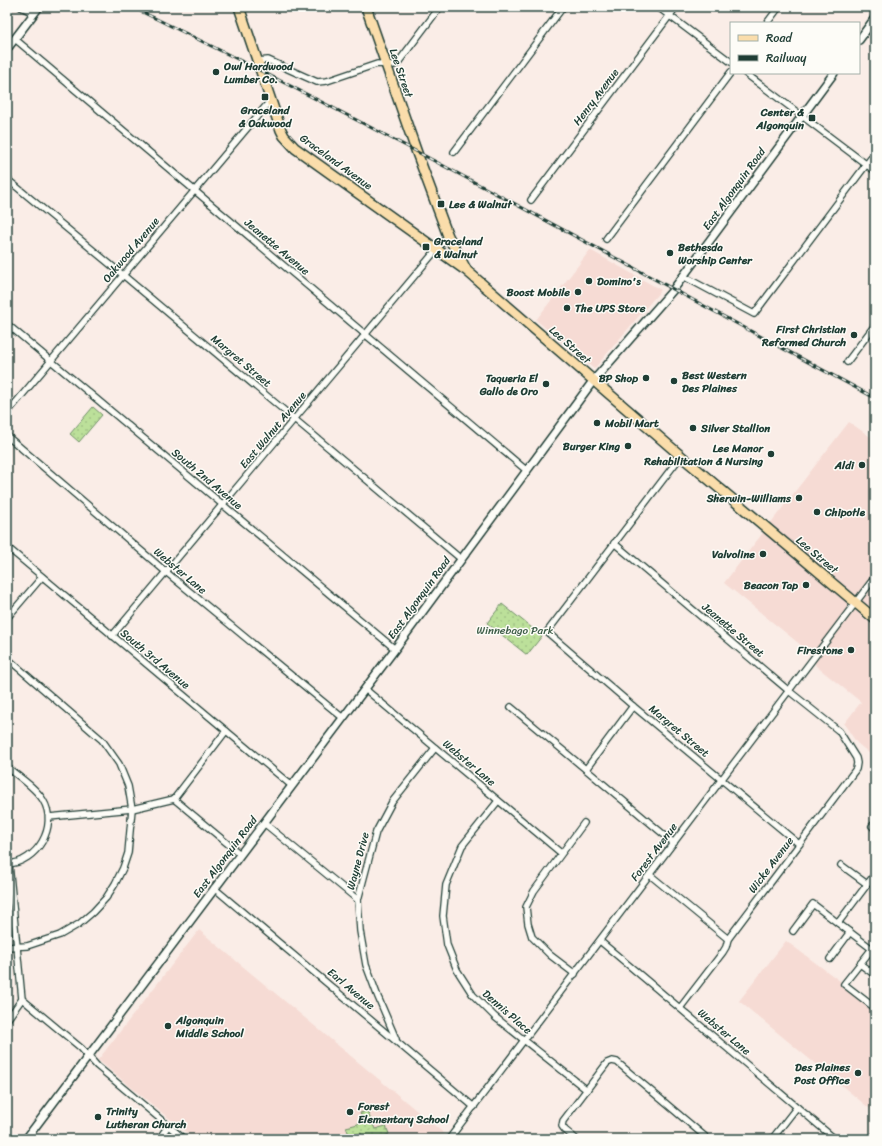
<svg xmlns="http://www.w3.org/2000/svg" width="882" height="1146" font-family="Sriracha,sans-serif">
	<style>
		.built { fill: #f6dbd4 }
		.grass { fill: url(#grass-dots); stroke: #6e8e67 }
		.lines { fill: none; stroke-linecap: round; stroke-linejoin: round }
		.minor-casing { stroke: #1f3d34; stroke-width: 8 }
		.tertiary-casing { stroke: #1f3d34; stroke-width: 10 }
		.secondary-casing { stroke: #1f3d34; stroke-width: 11 }
		.primary-casing { stroke: #1f3d34; stroke-width: 12 }
		.minor { stroke: #fdfcf7; stroke-width: 5.5 }
		.tertiary { stroke: #fdfcf7; stroke-width: 7 }
		.secondary { stroke: #fdfcf7; stroke-width: 8 }
		.primary { stroke: #faddab; stroke-width: 9 }
		.rail-casing { stroke: #1f3d34; stroke-width: 3 }
		.rail { stroke: #fdfcf7; stroke-width: 1.5; stroke-dasharray: 4.5; stroke-linecap: butt }
		.poi-dot { fill: #1f3d34; stroke: #fdfcf7; stroke-width: 1.5 }
		.labels { text-anchor: middle; dominant-baseline: central; stroke-width: 3; stroke-linejoin: round; paint-order: stroke }
		.poi-label { font-size: 11px; font-weight: bold; fill: #1f3d34; stroke: #fdfcf7; text-anchor: start }
		.street-label { font-size: 11px; fill: #1f3d34; stroke: #fdfcf7 }
		.park-label { font-size: 11px; fill: #3e5e48; stroke: #fdfcf7 }
	</style>
	<defs>
		<pattern id="grass-dots" width="8" height="8" patternUnits="userSpaceOnUse"><rect width="8" height="8" fill="#bce09a"/><path d="M2 2h.1M6 6h.1" fill="none" stroke="#a1c185" stroke-width="1.8" stroke-linecap="round"/></pattern>
	</defs>
	<rect width="100%" height="100%" fill="#faede7"/>
	<filter id="ink" filterUnits="userSpaceOnUse"><feTurbulence type="fractalNoise" baseFrequency=".025" numOctaves="2"/><feDisplacementMap in="SourceGraphic" scale="8" xChannelSelector="R" yChannelSelector="G"/><feConvolveMatrix kernelMatrix="1 2 1 2 8 2 1 2 1" color-interpolation-filters="sRGB"/></filter>
	<g filter="url(#ink)">
		<g class="built">
			<polygon points="590,250 661,290 594,369 536,320"/>
			<polygon points="849,422 875,440 875,758 857,743 844,724 861,702 816,666 812,654 724,583"/>
			<polygon points="199,930 446,1135 442,1139 194,1139 98,1060"/>
			<polygon points="786,941 875,1007 875,1113 739,1001"/>
		</g>
		<g class="grass">
			<polygon points="93,407 102,415 79,442 70,434"/>
			<polygon points="502,604 542,636 527,655 487,623"/>
			<polygon points="367,1111 375,1129 386,1126 389,1134 377,1139 364,1139 361,1133 350,1137 346,1127 358,1124 362,1118 360,1113"/>
		</g>
		<g class="lines">
			<defs>
				<g id="minor">
					<polyline points="21,7 34,13"/>
					<polyline points="658,7 731,62"/>
					<polyline points="767,23 779,7"/>
					<polyline points="15,39 526,470"/>
					<polyline points="258,61 268,60 317,82 327,81 377,64 394,65 397,64 440,7"/>
					<polyline points="745,73 875,171"/>
					<polyline points="454,152 563,7"/>
					<polyline points="7,179 123,275 461,559"/>
					<polyline points="531,200 676,7"/>
					<polyline points="606,239 731,72"/>
					<polyline points="683,276 754,314 875,153"/>
					<polyline points="7,324 395,649"/>
					<polyline points="847,362 875,325"/>
					<polyline points="7,413 270,101"/>
					<polyline points="7,436 166,572 343,718"/>
					<polyline points="681,456 547,632 633,706 799,844"/>
					<polyline points="614,543 789,691 839,731 856,758 857,763 856,769 728,939 726,947 723,952 680,1008"/>
					<polyline points="7,547 292,786"/>
					<polyline points="7,618 42,577"/>
					<polyline points="112,636 448,236"/>
					<polyline points="7,658 102,740 119,764 128,786 132,809 128,853 123,868 115,884 106,898 93,912 79,924 60,935 27,946 7,947"/>
					<polyline points="365,689 561,853"/>
					<polyline points="511,707 674,843"/>
					<path d="M7 767C19 777 35 787 43 800 59 826 37 863 7 864"/>
					<polyline points="586,769 633,706"/>
					<polyline points="174,799 240,854"/>
					<polyline points="174,799 226,731"/>
					<polyline points="498,801 462,846 446,885 443,916 447,945 457,970 473,995 495,1017 587,1090"/>
					<polyline points="49,817 132,809 174,799"/>
					<polyline points="264,823 358,900"/>
					<polyline points="875,823 872,826 875,829"/>
					<polyline points="9,864 22,999 81,1048 97,1066 184,1139"/>
					<polyline points="841,865 867,884"/>
					<polyline points="650,875 728,939"/>
					<polyline points="214,888 474,1107"/>
					<polyline points="838,923 875,874"/>
					<polyline points="793,931 813,904 872,949"/>
					<polyline points="600,941 835,1139"/>
					<polyline points="875,945 844,984 875,1008"/>
					<polyline points="830,959 850,932"/>
					<polyline points="860,964 875,975"/>
					<polyline points="575,974 550,955 532,937 528,924 526,907 534,891 584,823"/>
					<polyline points="7,1020 22,999"/>
					<polyline points="396,1039 378,997 366,965 360,931 358,900 376,832 392,802 435,748"/>
					<polyline points="159,1139 168,1126"/>
					<polyline points="449,1139 875,577"/>
					<polyline points="576,1139 565,1130 562,1126 563,1121 607,1063 612,1061 617,1062 708,1139"/>
					<polyline points="772,1139 797,1107"/>
				</g>
				<g id="tertiary">
					<polyline points="859,40 875,18"/>
					<polyline points="7,49 39,7"/>
					<polyline points="26,1139 395,649 593,381 673,290 834,73"/>
				</g>
				<polyline id="secondary" points="874,1139 875,1138"/>
				<g id="primary">
					<polyline points="239,7 281,130 284,136 295,148 464,269"/>
					<polyline points="366,7 417,153 448,236 467,271 681,456 875,619"/>
				</g>
			</defs>
			<use href="#minor" class="minor-casing"/>
			<use href="#tertiary" class="tertiary-casing"/>
			<use href="#secondary" class="secondary-casing"/>
			<use href="#primary" class="primary-casing"/>
			<use href="#minor" class="minor"/>
			<use href="#tertiary" class="tertiary"/>
			<use href="#secondary" class="secondary"/>
			<use href="#primary" class="primary"/>
			<defs>
				<path id="rail" d="M132 7C384 129 628 266 875 398"/>
			</defs>
			<use href="#rail" class="rail-casing"/>
			<use href="#rail" class="rail"/>
		</g>
	</g>
	<g class="poi-dot">
		<circle cx="216" cy="72" r="4"/>
		<rect x="261" y="93" width="8" height="8" rx="2"/>
		<rect x="808" y="114" width="8" height="8" rx="2"/>
		<rect x="437" y="200" width="8" height="8" rx="2"/>
		<rect x="422" y="243" width="8" height="8" rx="2"/>
		<circle cx="670" cy="253" r="4"/>
		<circle cx="589" cy="281" r="4"/>
		<circle cx="578" cy="292" r="4"/>
		<circle cx="567" cy="308" r="4"/>
		<circle cx="854" cy="335" r="4"/>
		<circle cx="646" cy="378" r="4"/>
		<circle cx="674" cy="381" r="4"/>
		<circle cx="546" cy="384" r="4"/>
		<circle cx="597" cy="423" r="4"/>
		<circle cx="693" cy="428" r="4"/>
		<circle cx="628" cy="446" r="4"/>
		<circle cx="771" cy="454" r="4"/>
		<circle cx="862" cy="465" r="4"/>
		<circle cx="799" cy="498" r="4"/>
		<circle cx="817" cy="512" r="4"/>
		<circle cx="763" cy="554" r="4"/>
		<circle cx="806" cy="585" r="4"/>
		<circle cx="851" cy="650" r="4"/>
		<circle cx="168" cy="1026" r="4"/>
		<circle cx="858" cy="1073" r="4"/>
		<circle cx="350" cy="1112" r="4"/>
		<circle cx="98" cy="1117" r="4"/>
	</g>
	<g class="labels">
		<g class="poi-label">
			<text x="224" y="66">Owl Hardwood<tspan x="224" dy="13">Lumber Co.</tspan></text>
			<text x="265" y="110" text-anchor="middle">Graceland<tspan x="265" dy="13">&amp; Oakwood</tspan></text>
			<text x="804" y="112" text-anchor="end">Center &amp;<tspan x="804" dy="13">Algonquin</tspan></text>
			<text x="449" y="204">Lee &amp; Walnut</text>
			<text x="434" y="241">Graceland<tspan x="434" dy="13">&amp; Walnut</tspan></text>
			<text x="678" y="247">Bethesda<tspan x="678" dy="13">Worship Center</tspan></text>
			<text x="597" y="281">Domino's</text>
			<text x="570" y="292" text-anchor="end">Boost Mobile</text>
			<text x="575" y="308">The UPS Store</text>
			<text x="846" y="329" text-anchor="end">First Christian<tspan x="846" dy="13">Reformed Church</tspan></text>
			<text x="682" y="375">Best Western<tspan x="682" dy="13">Des Plaines</tspan></text>
			<text x="538" y="378" text-anchor="end">Taqueria El<tspan x="538" dy="13">Gallo de Oro</tspan></text>
			<text x="638" y="378" text-anchor="end">BP Shop</text>
			<text x="605" y="423">Mobil Mart</text>
			<text x="701" y="428">Silver Stallion</text>
			<text x="620" y="446" text-anchor="end">Burger King</text>
			<text x="763" y="448" text-anchor="end">Lee Manor<tspan x="763" dy="13">Rehabilitation &amp; Nursing</tspan></text>
			<text x="854" y="465" text-anchor="end">Aldi</text>
			<text x="791" y="498" text-anchor="end">Sherwin-Williams</text>
			<text x="825" y="512">Chipotle</text>
			<text x="755" y="554" text-anchor="end">Valvoline</text>
			<text x="798" y="585" text-anchor="end">Beacon Tap</text>
			<text x="843" y="650" text-anchor="end">Firestone</text>
			<text x="176" y="1020">Algonquin<tspan x="176" dy="13">Middle School</tspan></text>
			<text x="850" y="1067" text-anchor="end">Des Plaines<tspan x="850" dy="13">Post Office</tspan></text>
			<text x="358" y="1106">Forest<tspan x="358" dy="13">Elementary School</tspan></text>
			<text x="106" y="1111">Trinity<tspan x="106" dy="13">Lutheran Church</tspan></text>
		</g>
		<g class="street-label">
			<text transform="translate(401 73) rotate(71)">Lee Street</text>
			<text transform="translate(596 97) rotate(-53)">Henry Avenue</text>
			<text transform="translate(336 162) rotate(36)">Graceland Avenue</text>
			<text transform="translate(734 189) rotate(-54)">East Algonquin Road</text>
			<text transform="translate(277 247) rotate(40)">Jeanette Avenue</text>
			<text transform="translate(131 250) rotate(-50)">Oakwood Avenue</text>
			<text transform="translate(570 345) rotate(41)">Lee Street</text>
			<text transform="translate(241 361) rotate(40)">Margret Street</text>
			<text transform="translate(273 430) rotate(-50)">East Walnut Avenue</text>
			<text transform="translate(207 479) rotate(40)">South 2nd Avenue</text>
			<text transform="translate(817 555) rotate(40)">Lee Street</text>
			<text transform="translate(180 571) rotate(40)">Webster Lane</text>
			<text transform="translate(419 598) rotate(-54)">East Algonquin Road</text>
			<text transform="translate(733 630) rotate(40)">Jeanette Street</text>
			<text transform="translate(155 659) rotate(40)">South 3rd Avenue</text>
			<text transform="translate(679 731) rotate(40)">Margret Street</text>
			<text transform="translate(469 763) rotate(40)">Webster Lane</text>
			<text transform="translate(654 852) rotate(-53)">Forest Avenue</text>
			<text transform="translate(225 857) rotate(-53)">East Algonquin Road</text>
			<text transform="translate(358 861) rotate(-75)">Wayne Drive</text>
			<text transform="translate(771 865) rotate(-53)">Wicke Avenue</text>
			<text transform="translate(351 989) rotate(40)">Earl Avenue</text>
			<text transform="translate(507 1012) rotate(41)">Dennis Place</text>
			<text transform="translate(724 1032) rotate(40)">Webster Lane</text>
		</g>
		<g class="park-label">
			<text x="515" y="630">Winnebago Park</text>
		</g>
	</g>
	<rect width="882" height="1146" fill="none" stroke="#fdfcf7" stroke-width="24"/>
	<rect x="12" y="12" width="858" height="1122" fill="none" stroke="#1f3d34" stroke-width="1.5" filter="url(#ink)"/>
	<rect x="730" y="22" width="130" height="52" fill="#fdfcf7" stroke="#a4b0a9"/>
	<rect x="738" y="35" width="20" height="6" fill="#faddab" stroke="#a4b0a9"/>
	<text x="766" y="42" font-size="12" fill="#1f3d34">Road</text>
	<rect x="738" y="55" width="20" height="6" fill="#1f3d34" stroke="#a4b0a9"/>
	<text x="766" y="62" font-size="12" fill="#1f3d34">Railway</text>
</svg>
